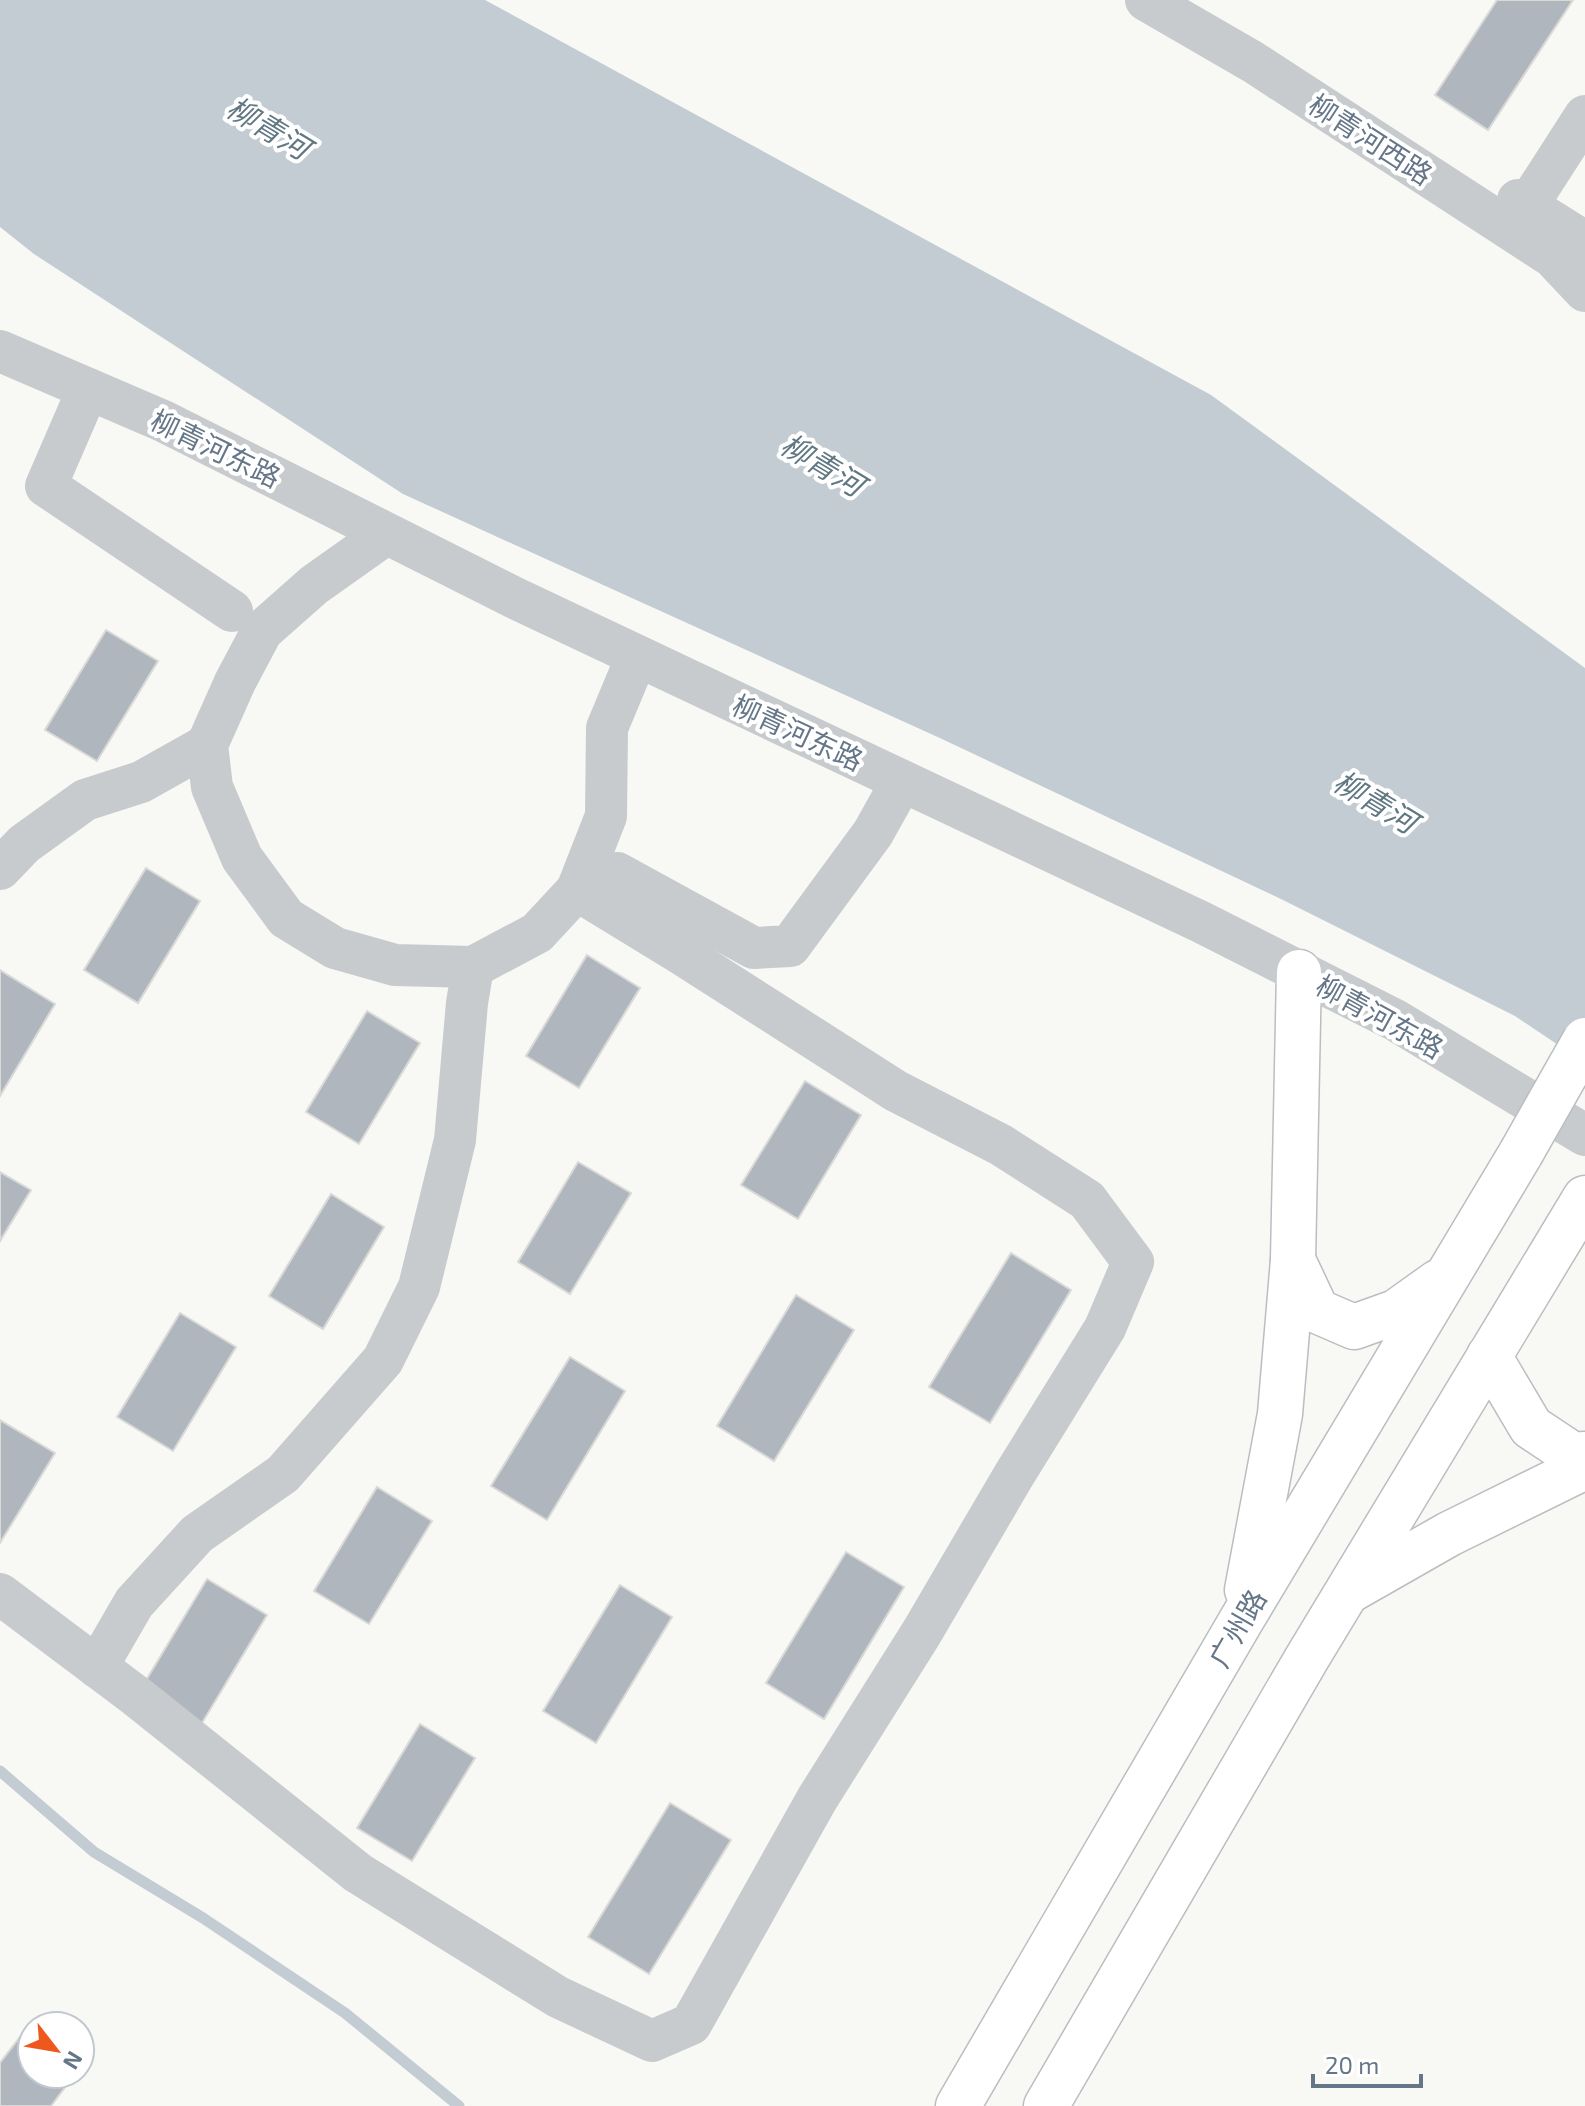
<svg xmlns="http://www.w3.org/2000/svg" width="1585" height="2106" font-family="'Exo 2','Noto Sans SC',sans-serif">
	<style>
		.water { fill: #c2ccd2 }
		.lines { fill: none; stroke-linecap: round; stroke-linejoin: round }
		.stream { stroke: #c2ccd2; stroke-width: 11 }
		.building { fill: #afb6bd; stroke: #d9d9d7; stroke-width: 2 }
		.major-casing { stroke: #babec2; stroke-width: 47 }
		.minor { stroke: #c7cbce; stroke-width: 42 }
		.major { stroke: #fff; stroke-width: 44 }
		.major-bridge-casing { stroke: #babec2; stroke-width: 47; stroke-linecap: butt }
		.major-bridge { stroke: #fff; stroke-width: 44 }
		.labels { text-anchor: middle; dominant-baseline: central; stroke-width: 8; stroke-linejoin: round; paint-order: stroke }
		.street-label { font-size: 28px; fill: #657688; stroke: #fff }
		.water-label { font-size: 30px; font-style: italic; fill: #617883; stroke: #fff }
	</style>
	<rect width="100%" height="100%" fill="#f8f8f5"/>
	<polygon class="water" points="0,0 485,0 1211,395 1585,668 1585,1063 1515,1016 1283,900 942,739 403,494 34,254 0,227"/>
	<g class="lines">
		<polyline class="stream" points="0,1771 94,1852 203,1918 345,2013 459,2106"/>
	</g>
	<g class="building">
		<polygon points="1497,0 1573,0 1488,130 1435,95"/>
		<polygon points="106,630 158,661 97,761 45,730"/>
		<polygon points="146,868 200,901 138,1003 84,970"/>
		<polygon points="587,955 640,988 579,1088 526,1056"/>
		<polygon points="0,970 55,1004 0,1096"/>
		<polygon points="367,1011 420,1043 359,1144 306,1112"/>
		<polygon points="805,1081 861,1115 798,1219 741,1185"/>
		<polygon points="578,1162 631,1193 570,1294 518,1262"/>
		<polygon points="0,1172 31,1190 0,1241"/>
		<polygon points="331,1194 384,1227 323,1329 269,1296"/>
		<polygon points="1011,1253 1071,1290 990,1423 929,1387"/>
		<polygon points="796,1295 854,1330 774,1461 717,1426"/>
		<polygon points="180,1313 236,1347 173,1451 117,1417"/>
		<polygon points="570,1357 625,1391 547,1520 491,1486"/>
		<polygon points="0,1420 55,1453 0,1543"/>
		<polygon points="377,1487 432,1521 369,1624 314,1591"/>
		<polygon points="846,1552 904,1587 824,1719 766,1683"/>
		<polygon points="207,1579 267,1615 202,1723 142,1687"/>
		<polygon points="620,1585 672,1617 596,1743 543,1711"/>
		<polygon points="420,1724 475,1758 412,1861 357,1828"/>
		<polygon points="670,1803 731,1840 649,1974 588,1937"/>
		<polygon points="29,2025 32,2027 32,2074 75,2074 51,2106 0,2106 0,2063"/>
	</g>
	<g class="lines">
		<defs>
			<g id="major">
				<polyline points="1293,1260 1317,1311 1354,1327 1396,1312 1438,1282"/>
				<polyline points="1489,1356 1531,1427 1573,1455 1585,1454"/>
				<polyline points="1247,1590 1280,1414 1293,1260 1299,972"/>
				<polyline points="1349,1591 1449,1534 1585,1467"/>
				<polyline points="958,2106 1242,1619 1521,1153"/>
				<polyline points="1046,2106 1307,1658 1585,1198"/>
			</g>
		</defs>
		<use href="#major" class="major-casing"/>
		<g class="minor">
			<polyline points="1146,0 1253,62 1553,257 1585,291"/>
			<polyline points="1518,200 1585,242"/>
			<polyline points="1527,206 1585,116"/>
			<polyline points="0,351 163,421 515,598 1201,922 1395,1020 1585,1135"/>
			<polyline points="88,389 46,486 232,611"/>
			<polyline points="386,534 314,585 262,631 235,682 207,745 212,787 242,858 286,918 335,948 395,965 473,967 537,933 577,890"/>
			<polyline points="0,869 24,844 85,800 141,782 207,745"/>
			<polyline points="617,873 754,948 790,946 873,833 902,781"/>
			<polyline points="0,1594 136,1696 358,1873 558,1997 652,2041 691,2024 817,1799 922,1632 1014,1475 1105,1328 1133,1262 1087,1200 1001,1145 896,1091 680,953 577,890 606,816 607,728 637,656"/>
			<polyline points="97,1667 134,1603 197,1534 283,1474 383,1360 419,1287 455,1140 467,1003 473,967"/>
		</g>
		<use href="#major" class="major"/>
		<defs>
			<polyline id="major-bridge" points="1521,1153 1585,1040"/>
		</defs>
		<use href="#major-bridge" class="major-bridge-casing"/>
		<use href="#major-bridge" class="major-bridge"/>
	</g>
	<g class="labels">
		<g class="street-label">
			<text transform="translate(1371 139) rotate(33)">柳青河西路</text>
			<text transform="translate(216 448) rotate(26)">柳青河东路</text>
			<text transform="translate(798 732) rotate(25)">柳青河东路</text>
			<text transform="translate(1380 1016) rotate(29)">柳青河东路</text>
			<text transform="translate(1237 1628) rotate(-60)">广州路</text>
		</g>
		<g class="water-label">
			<text transform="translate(269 127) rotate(31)">柳青河</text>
			<text transform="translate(823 464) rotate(31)">柳青河</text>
			<text transform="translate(1376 801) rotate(31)">柳青河</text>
		</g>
	</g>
	<g transform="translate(56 2050) rotate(121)"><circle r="38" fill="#ffffff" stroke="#c1c8cf" stroke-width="2"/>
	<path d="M0-6L14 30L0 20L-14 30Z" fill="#ee581f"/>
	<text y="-12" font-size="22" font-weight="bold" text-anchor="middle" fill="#657688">N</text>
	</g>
	<path d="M1313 2074v12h108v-12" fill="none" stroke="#657688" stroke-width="4"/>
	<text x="1325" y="2074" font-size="24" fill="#657688" stroke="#ffffff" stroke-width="6" paint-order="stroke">20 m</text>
</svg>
